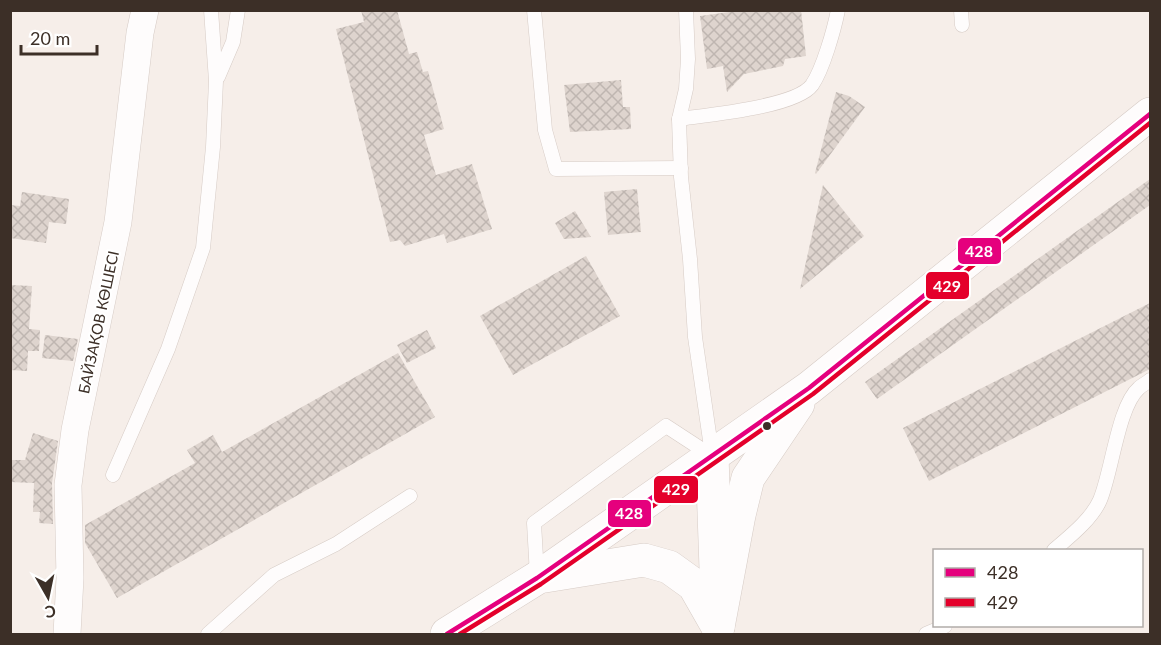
<svg xmlns="http://www.w3.org/2000/svg" width="1161" height="645" font-family="Lato,sans-serif">
	<style>
		.building { fill: url(#building-cross-hatch) }
		.lines { fill: none; stroke-linecap: round; stroke-linejoin: round }
		.service-casing { stroke: #d6cbc5; stroke-width: 15 }
		.minor-casing { stroke: #d6cbc5; stroke-width: 28 }
		.secondary-casing { stroke: #d6cbc5; stroke-width: 34 }
		.primary-casing { stroke: #d6cbc5; stroke-width: 34 }
		.service { stroke: #fefcfc; stroke-width: 14 }
		.minor { stroke: #fefcfc; stroke-width: 27 }
		.secondary { stroke: #fefcfc; stroke-width: 33 }
		.primary { stroke: #fefcfc; stroke-width: 33 }
		.bus-1-casing { stroke: #fff; stroke-width: 9 }
		.bus-2-casing { stroke: #fff; stroke-width: 9 }
		.bus-1 { stroke: #e5007d; stroke-width: 4.5 }
		.bus-2 { stroke: #e4002b; stroke-width: 4.5 }
		.bus-dot { fill: #3c2f27; stroke: #fff; stroke-width: 2 }
		.labels { text-anchor: middle; dominant-baseline: central; stroke-width: 4.5; stroke-linejoin: round; paint-order: stroke }
		.street-label { font-size: 15px; fill: #3c2f27; stroke: #fff }
		.line-badge { stroke: #fff; stroke-width: 2 }
		.badge-label { font-size: 16px; text-anchor: middle; font-weight: bold; fill: #fff }
	</style>
	<defs>
		<pattern id="building-cross-hatch" width="8" height="8" patternUnits="userSpaceOnUse" patternTransform="scale(1.5)"><rect width="8" height="8" fill="#ded4ce"/><path d="M0 0l8 8M0 8l8-8" fill="none" stroke="#bfb6b1"/></pattern>
	</defs>
	<rect width="100%" height="100%" fill="#f6eee9"/>
	<g class="building">
		<polygon points="361,10 397,10 409,54 417,52 423,72 428,71 444,129 424,135 436,175 472,164 492,229 447,243 444,234 405,246 400,240 390,242 336,29 364,22"/>
		<polygon points="744,10 801,10 806,56 785,59 783,66 744,74 727,92 723,66 707,69 700,16"/>
		<polygon points="621,80 623,107 630,107 631,129 570,132 564,85"/>
		<polygon points="836,92 849,96 865,107 816,174 815,173"/>
		<polygon points="1150,179 1150,205 877,399 865,382"/>
		<polygon points="823,185 864,236 800,289"/>
		<polygon points="637,189 641,232 608,235 604,192"/>
		<polygon points="22,192 69,199 66,224 49,222 46,243 10,238 10,205 20,206"/>
		<polygon points="575,211 591,237 564,239 555,223"/>
		<polygon points="586,256 620,316 513,375 480,316"/>
		<polygon points="10,285 32,286 29,329 40,330 39,351 28,351 27,371 10,370"/>
		<polygon points="1150,303 1150,369 929,481 903,428"/>
		<polygon points="427,330 436,348 407,363 397,345"/>
		<polygon points="45,335 78,339 73,361 42,358"/>
		<polygon points="398,353 435,417 117,598 85,543 85,525 195,463 187,450 213,435 222,452"/>
		<polygon points="33,433 58,441 52,483 53,524 39,523 40,512 33,512 34,483 10,482 10,460 25,460"/>
	</g>
	<g class="lines">
		<defs>
			<g id="service">
				<polyline points="534,10 545,130 556,169 681,168"/>
				<polyline points="961,10 962,25"/>
				<polyline points="218,77 233,42 238,10"/>
				<polyline points="679,119 686,89 688,59 686,10"/>
				<path d="M712 454 695 337 690 259 681 177 679 119C707 115 796 107 812 85 823 69 834 30 838 10"/>
				<polyline points="113,475 168,349 203,248 213,147 216,81 211,10"/>
				<path d="M1054 550C1069 537 1092 519 1100 500 1112 472 1118 406 1139 388 1142 385 1147 383 1150 380"/>
				<polyline points="537,575 534,523 666,426 712,456"/>
				<polyline points="208,634 274,575 336,544 410,496"/>
				<polyline points="926,634 945,626"/>
			</g>
			<polyline id="minor" points="67,634 70,578 68,485 75,430 118,222 140,33 145,10"/>
			<polyline id="secondary" points="712,456 717,597"/>
			<g id="primary">
				<polyline points="545,576 644,560 669,567 694,585 718,627"/>
				<polyline points="718,627 739,515 748,478 798,404"/>
				<polyline points="447,634 537,578 809,388 1150,114"/>
			</g>
		</defs>
		<use href="#service" class="service-casing"/>
		<use href="#minor" class="minor-casing"/>
		<use href="#secondary" class="secondary-casing"/>
		<use href="#primary" class="primary-casing"/>
		<use href="#service" class="service"/>
		<use href="#minor" class="minor"/>
		<use href="#secondary" class="secondary"/>
		<use href="#primary" class="primary"/>
		<defs>
			<polyline id="bus-1" points="447,634 537,578 809,388 1150,114"/>
			<polyline id="bus-2" points="460,634 541,584 813,394 1150,123"/>
		</defs>
		<use href="#bus-1" class="bus-1-casing"/>
		<use href="#bus-2" class="bus-2-casing"/>
		<use href="#bus-1" class="bus-1"/>
		<use href="#bus-2" class="bus-2"/>
	</g>
	<circle class="bus-dot" cx="767" cy="426" r="5"/>
	<g class="labels">
		<g class="street-label">
			<text transform="translate(98 322) rotate(-78)">БАЙЗАҚОВ КӨШЕСІ</text>
		</g>
	</g>
	<g class="line-badge">
		<rect x="957" y="237" width="45" height="28" rx="6" fill="#e5007d"/>
		<rect x="925" y="271" width="45" height="29" rx="6" fill="#e4002b"/>
		<rect x="653" y="475" width="46" height="29" rx="6" fill="#e4002b"/>
		<rect x="607" y="499" width="45" height="29" rx="6" fill="#e5007d"/>
	</g>
	<g class="badge-label">
		<text x="979" y="257">428</text>
		<text x="947" y="292">429</text>
		<text x="676" y="495">429</text>
		<text x="629" y="519">428</text>
	</g>
	<rect width="1161" height="645" fill="none" stroke="#3c2f27" stroke-width="24"/>
	<rect x="933" y="549" width="210" height="78" fill="#ffffff" stroke="#b1aca9" stroke-width="1.5"/>
	<rect x="945" y="568" width="30" height="9" fill="#e5007d" stroke="#b1aca9" stroke-width="1.5"/>
	<text x="987" y="579" font-size="18" fill="#3c2f27">428</text>
	<rect x="945" y="598" width="30" height="9" fill="#e4002b" stroke="#b1aca9" stroke-width="1.5"/>
	<text x="987" y="609" font-size="18" fill="#3c2f27">429</text>
	<g transform="translate(48 597) rotate(171)" stroke="#ffffff" stroke-width="4.5" paint-order="stroke">
	<path d="M0-4.5L10 22L0 15L-10 22Z" fill="#3c2f27"/>
	<text y="-9" font-size="16" font-weight="bold" text-anchor="middle" fill="#3c2f27">С</text>
	</g>
	<path d="M21 45v9h76v-9" fill="none" stroke="#3c2f27" stroke-width="3"/>
	<text x="30" y="45" font-size="18" fill="#3c2f27" stroke="#ffffff" stroke-width="4.5" paint-order="stroke">20 m</text>
</svg>
